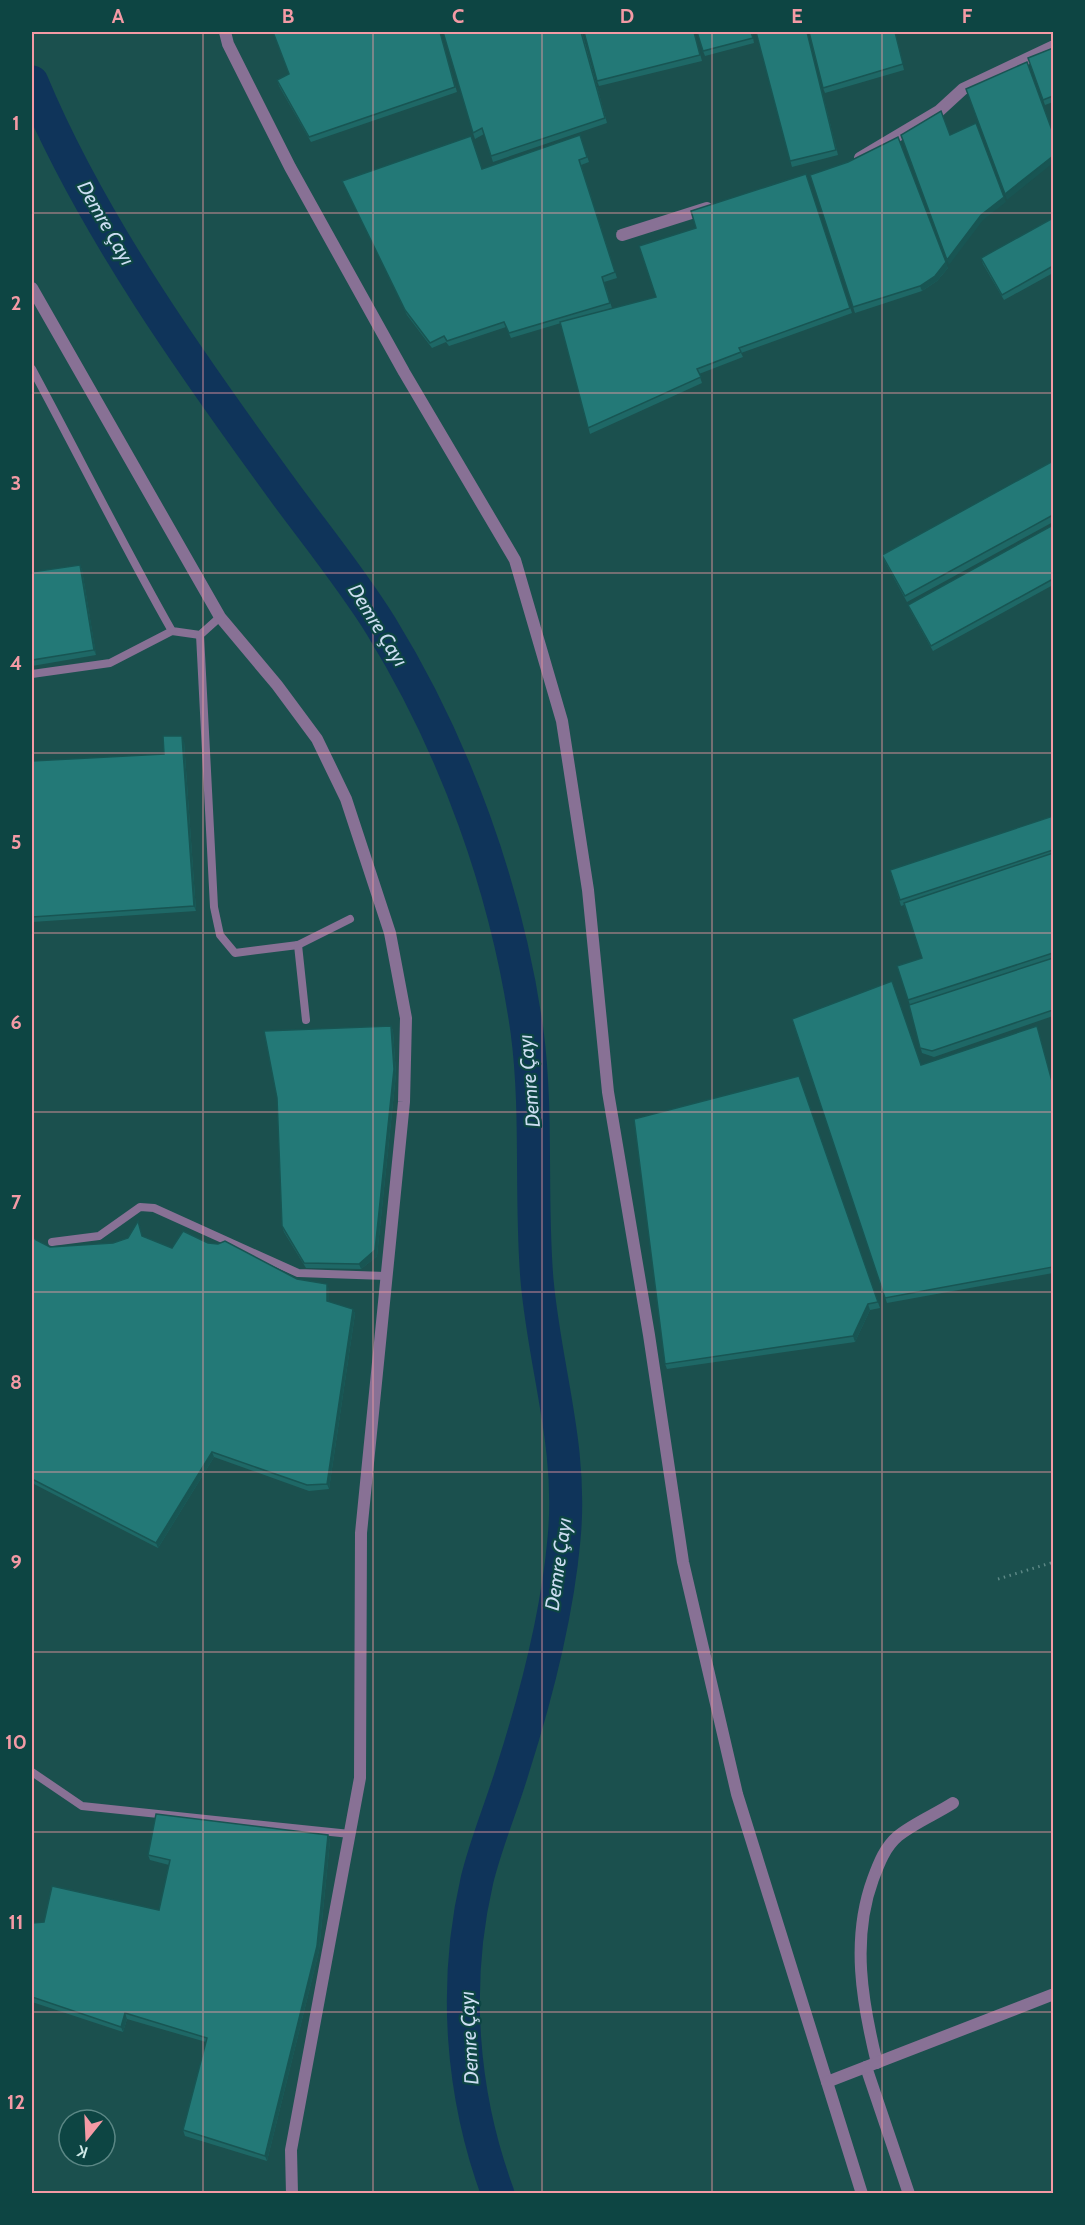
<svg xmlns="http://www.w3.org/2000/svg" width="1085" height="2225" font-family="Cabin,sans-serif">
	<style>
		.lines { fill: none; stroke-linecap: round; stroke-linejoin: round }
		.river { stroke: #0f345a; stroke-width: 33 }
		.path { stroke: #5d8886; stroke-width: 3; stroke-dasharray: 1.5 4.5; stroke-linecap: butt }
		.service { stroke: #887195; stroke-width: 8 }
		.minor { stroke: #887195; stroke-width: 12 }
		.tertiary { stroke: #887195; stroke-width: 12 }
		.wall { fill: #1e6866 }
		.shaded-wall { fill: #185553 }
		.building { fill: #237977; stroke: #185553; stroke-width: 1.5 }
		.grid { fill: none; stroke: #f49aa5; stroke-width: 1.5; stroke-opacity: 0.55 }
		.labels { text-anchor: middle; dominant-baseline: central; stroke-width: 4.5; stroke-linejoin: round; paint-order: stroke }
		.water-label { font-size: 20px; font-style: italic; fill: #ccddf1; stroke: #0d4543 }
		.neatline { fill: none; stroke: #f49aa5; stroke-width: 2 }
		.grid-label { font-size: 20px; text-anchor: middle; font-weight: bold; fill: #f49aa5 }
	</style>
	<rect width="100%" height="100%" fill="#1b504e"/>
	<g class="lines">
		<path class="river" d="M32 82C92 226 196 371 288 497 320 540 353 581 381 626 456 748 507 890 527 1031 538 1114 530 1197 537 1280 545 1370 573 1447 564 1539 557 1618 536 1697 512 1772 501 1808 486 1843 477 1880 453 1984 461 2094 498 2194"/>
		<polyline class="path" points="998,1579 1054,1562"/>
		<g class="service">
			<path d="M32 369C79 456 123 545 172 631L200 635 220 617"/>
			<polyline points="200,635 214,907 220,935 235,953 298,945 350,919"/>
			<polyline points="32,674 110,663 172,631"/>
			<polyline points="298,945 306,1020"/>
			<polyline points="52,1242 99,1236 140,1207 154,1208 298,1273 386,1276"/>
			<polyline points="32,1772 82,1806 350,1834"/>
		</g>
		<g class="minor">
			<polyline points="860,158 939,111 963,89 1054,46"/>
			<polyline points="622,235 707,208"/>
			<path d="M877 2063C862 2002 851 1939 873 1879 879 1863 885 1847 898 1836 914 1823 936 1814 953 1803"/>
			<polyline points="866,2067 909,2194"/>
		</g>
		<g class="tertiary">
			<polyline points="225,32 228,44 290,167 404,372 515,560 562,721 588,890 608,1092 649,1335 683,1562 737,1794 827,2082"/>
			<polyline points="32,288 220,617 277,685 317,739 346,799 390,933 406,1018 404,1102 361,1533 360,1778 291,2150 292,2194"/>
			<polyline points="862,2194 827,2082 1054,1994"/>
		</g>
	</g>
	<g class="wall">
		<polygon points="440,32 457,92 311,142 279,86 277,80 289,74"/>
		<polygon points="582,32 607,123 493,162 484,134 475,139 473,133"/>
		<polygon points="694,32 702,61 599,86 597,81"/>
		<polygon points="752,32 754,43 705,56 703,51"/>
		<polygon points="756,32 807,32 838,155 792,167"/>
		<polygon points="895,32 904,70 825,93 823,88"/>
		<polygon points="1053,48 1053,102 1045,105 1028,58"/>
		<polygon points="580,135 589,162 581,165 617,278 604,282 612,308 592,314 656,297 696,228 806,174 852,313 741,353 743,357 699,374 702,383 590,434 561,323 511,338 506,327 449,346 446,342 432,348 407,315 342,181 482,169"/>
		<polygon points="848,162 948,268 937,281 922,291 855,313 810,175"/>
		<polygon points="1053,218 1053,273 1004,300 983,264 981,258"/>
		<polygon points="1053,461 1053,522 907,602 884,560 882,555"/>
		<polygon points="1053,525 1053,585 933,651 910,610 908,605"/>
		<polygon points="80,565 82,570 96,655 32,666 32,572"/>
		<polygon points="184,741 196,911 32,922 32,761 164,754"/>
		<polygon points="1053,816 1053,1016 934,1057 922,1053 910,1005 897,966 922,958 904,905 901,906 890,870"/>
		<polygon points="792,1019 921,1064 1053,1084 1053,1273 887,1303"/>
		<polygon points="391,1026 393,1031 396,1074 377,1256 361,1269 306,1268 284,1232 282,1226"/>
		<polygon points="799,1076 880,1308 870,1310 855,1342 667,1369 665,1364"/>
		<polygon points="32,1236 36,1240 50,1247 113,1243 143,1237 172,1248 208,1243 297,1279 329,1289 329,1302 353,1309 355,1314 329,1489 309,1491 214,1457 158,1548 32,1483"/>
		<polygon points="328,1835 330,1841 319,1951 267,2161 185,2136 183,2130 206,2042 127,2019 123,2032 32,2002 32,1923 159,1910 169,1865 150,1860 148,1855"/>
	</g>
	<g class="shaded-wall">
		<polygon points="1053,156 1053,163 1007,200 1005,194"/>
		<polygon points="1004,197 1006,202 983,220 949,265 947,260 981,215"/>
		<polygon points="946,262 948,268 937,281 922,291 920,286"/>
		<polygon points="80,565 82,570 96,655 94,650"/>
		<polygon points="182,736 184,741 196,911 194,906"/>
		<polygon points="391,1026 393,1031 396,1074 377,1256 361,1269 359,1264"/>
		<polygon points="327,1284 329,1289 329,1307 327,1301"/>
		<polygon points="868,1304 870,1310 855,1342 853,1336"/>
		<polygon points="353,1309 355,1314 329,1489 327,1484"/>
		<polygon points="212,1452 214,1457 158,1548 156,1543"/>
		<polygon points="328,1835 330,1841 319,1951 267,2161 265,2156"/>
		<polygon points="125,2013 127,2019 123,2032 121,2027"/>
	</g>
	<g class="building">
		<polygon points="273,32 440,32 455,87 309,137 277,80 289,74"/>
		<polygon points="443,32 581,32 605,118 491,156 482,128 473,133"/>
		<polygon points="584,32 694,32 700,55 597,81"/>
		<polygon points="697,32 751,32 753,38 703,51"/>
		<polygon points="756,32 807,32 836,150 790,161"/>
		<polygon points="809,32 895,32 903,64 823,88"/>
		<polygon points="1053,48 1053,96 1043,100 1028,58"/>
		<polygon points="1027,62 1053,133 1053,156 1005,194 966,89"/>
		<polygon points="941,111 950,135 976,123 1004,197 981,215 947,260 901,135"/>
		<polygon points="580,135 587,157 579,160 615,272 602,277 610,303 509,333 504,322 447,341 444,336 430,343 405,310 342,181 471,136 482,169"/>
		<polygon points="898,137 946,262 935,276 920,286 853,307 810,175 848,162"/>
		<polygon points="806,174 850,308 739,348 741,352 697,369 701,377 588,428 560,322 656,297 639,246 696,228 691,211"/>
		<polygon points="1053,218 1053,266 1002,295 981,258"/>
		<polygon points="1053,461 1053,515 905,596 882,555"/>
		<polygon points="1053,525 1053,579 931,646 908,605"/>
		<polygon points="80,565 94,650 32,660 32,572"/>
		<polygon points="163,736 182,736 194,906 32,917 32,761 164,754"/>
		<polygon points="1053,816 1053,850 900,900 890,870"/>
		<polygon points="1053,853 1053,953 908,1000 897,966 922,958 904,903"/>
		<polygon points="1053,958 1053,1010 932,1051 920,1048 909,1005"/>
		<polygon points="892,981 921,1065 1037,1026 1053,1085 1053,1267 885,1298 792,1019"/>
		<polygon points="391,1026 394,1069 375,1250 359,1264 304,1263 282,1226 277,1098 264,1031"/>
		<polygon points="799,1076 878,1302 868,1304 853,1336 665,1364 634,1119"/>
		<polygon points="138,1221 142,1236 172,1248 183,1231 208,1243 218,1244 225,1241 297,1279 327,1284 327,1301 353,1309 327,1484 307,1485 212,1452 156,1543 32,1479 32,1236 36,1240 50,1247 113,1243 128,1238"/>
		<polygon points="156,1814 328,1835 317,1946 265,2156 183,2130 207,2038 125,2013 121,2027 32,1997 32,1923 44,1922 52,1886 159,1910 170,1860 148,1855"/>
	</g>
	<path class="grid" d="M203 32V2194M373 32V2194M542 32V2194M712 32V2194M882 32V2194M32 213H1054M32 393H1054M32 573H1054M32 753H1054M32 933H1054M32 1112H1054M32 1292H1054M32 1472H1054M32 1652H1054M32 1832H1054M32 2012H1054"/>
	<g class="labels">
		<g class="water-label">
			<text transform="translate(106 223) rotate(60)">Demre Çayı</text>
			<text transform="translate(378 625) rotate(58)">Demre Çayı</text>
			<text transform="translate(529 1081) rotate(-95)">Demre Çayı</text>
			<text transform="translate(558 1564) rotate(-82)">Demre Çayı</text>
			<text transform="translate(469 2038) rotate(-93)">Demre Çayı</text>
		</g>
	</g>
	<rect width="1085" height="2225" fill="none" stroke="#0d4543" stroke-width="66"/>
	<g transform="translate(87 2138) rotate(198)"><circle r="28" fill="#0d4543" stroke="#5b8785" stroke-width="1.5"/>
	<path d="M0-4.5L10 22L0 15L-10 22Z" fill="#f49aa5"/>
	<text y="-9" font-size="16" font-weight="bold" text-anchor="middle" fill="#cfeae8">K</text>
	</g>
	<rect x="33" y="33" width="1019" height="2159" class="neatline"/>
	<g class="grid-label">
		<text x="118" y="23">A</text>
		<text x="288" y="23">B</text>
		<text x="458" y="23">C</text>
		<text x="627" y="23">D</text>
		<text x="797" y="23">E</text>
		<text x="967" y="23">F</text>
		<text x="16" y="130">1</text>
		<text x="16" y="310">2</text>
		<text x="16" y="490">3</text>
		<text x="16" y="670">4</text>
		<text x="16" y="849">5</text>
		<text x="16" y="1029">6</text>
		<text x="16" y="1209">7</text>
		<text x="16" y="1389">8</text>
		<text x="16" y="1569">9</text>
		<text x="16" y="1749">10</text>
		<text x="16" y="1929">11</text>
		<text x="16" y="2109">12</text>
	</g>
</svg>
